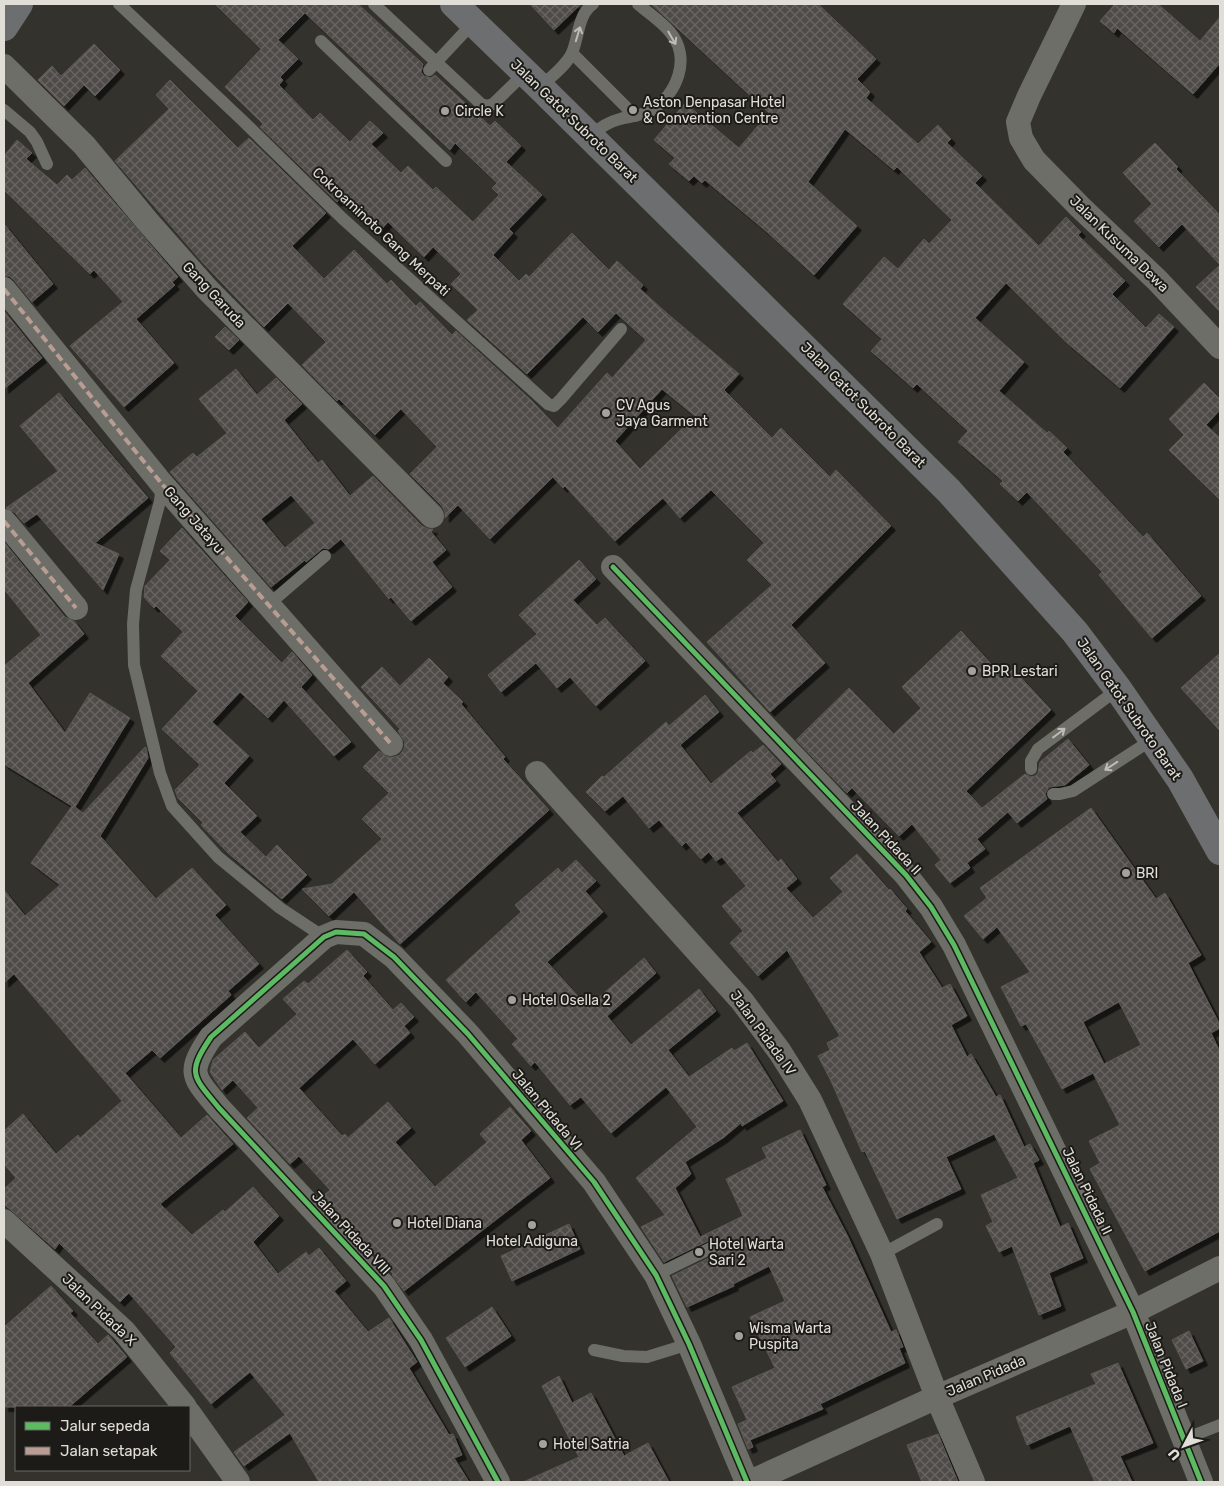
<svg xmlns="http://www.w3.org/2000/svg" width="1224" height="1486" font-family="Rubik,sans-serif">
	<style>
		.building { fill: url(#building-cross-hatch); stroke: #5b5854; fill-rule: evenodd; filter: url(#shadow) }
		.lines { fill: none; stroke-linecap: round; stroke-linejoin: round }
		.service { stroke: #6e6e68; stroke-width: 12 }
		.minor { stroke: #6e6e68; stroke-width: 24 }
		.trunk { stroke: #6d6e6f; stroke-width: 28 }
		.quiet { stroke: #b99d93; stroke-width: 4; stroke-dasharray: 8 4; stroke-linecap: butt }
		.cycleway-casing { stroke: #1c1b17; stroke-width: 8 }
		.cycleway { stroke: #5cba63; stroke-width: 5 }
		.oneway { stroke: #bebcb6 }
		.poi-dot { fill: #a3a29b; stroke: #1c1b17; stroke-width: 2 }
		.labels { text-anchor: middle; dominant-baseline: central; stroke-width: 4; stroke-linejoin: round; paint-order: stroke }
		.poi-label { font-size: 14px; fill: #e0ded7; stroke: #1c1b17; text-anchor: start }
		.street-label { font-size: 14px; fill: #e0ded7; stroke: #1c1b17 }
	</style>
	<defs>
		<pattern id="building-cross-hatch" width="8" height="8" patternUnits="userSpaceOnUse" patternTransform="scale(1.25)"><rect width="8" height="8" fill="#504c49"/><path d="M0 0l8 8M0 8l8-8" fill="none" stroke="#696562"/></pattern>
		<filter id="shadow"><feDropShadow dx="4.5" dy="4.5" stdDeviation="0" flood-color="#0009"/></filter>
	</defs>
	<rect width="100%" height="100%" fill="#33322c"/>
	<g class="building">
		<path d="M215 4H358L423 64 421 72 424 76 431 78 435 75 490 126 495 121 521 146 506 162 542 195 509 229 513 233 493 255 519 281 526 274 529 277 572 233 609 270 617 261 643 285 640 289 669 315 739 374 724 390 772 438 781 428 830 477 836 470 891 526 791 625 825 663 770 712 707 642 772 585 747 560 764 543 711 490 680 518 663 498 615 541 565 486 563 488 553 477 490 539 458 505 445 518V512L442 506 410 474 437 447 401 409 375 435 339 399 337 401 302 365 326 342 288 303 264 327 203 263 115 161 169 109 156 95 170 80 238 148 249 138 326 213 292 246 324 279 354 250 387 284 391 280 416 306 420 302 452 335 456 331 532 401 558 428 607 373 612 378 646 340 616 313 598 332 583 317 527 374 467 320 478 310 451 284 461 274 433 247 424 257 388 222 378 233 342 197 337 202 260 127 263 124 225 87 261 49ZM305 13 450 150 455 143 497 183 492 188 499 195 473 222 436 187 433 190 408 166 401 173 371 144 383 133 370 121 350 142 320 113 313 120 279 85 283 80 280 77 298 59 278 40ZM662 389 695 416 640 469 615 441Z"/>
		<polygon points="530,4 581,4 554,30"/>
		<polygon points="651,4 818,4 876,59 857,79 870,92 866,98 918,144 938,125 951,139 947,143 982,176 975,183 1039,246 1066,217 1081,232 1078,235 1125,281 1112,294 1146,328 1159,314 1174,327 1120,388 1066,342 1006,283 975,318 1024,362 999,391 1047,433 1049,431 1067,448 1063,452 1143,537 1147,533 1201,596 1152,638 1099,575 1102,572 1027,492 1018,501 1000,484 1003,481 958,442 968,431 917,384 913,388 871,351 882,339 843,304 884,257 898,269 924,239 929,244 952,220 897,167 894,170 845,129 808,182 857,226 814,275 767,232 705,180 702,183 694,176 689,181 669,164 675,158 654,140 685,103 739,148 769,113"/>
		<polygon points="1115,4 1158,4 1200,41 1220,17 1220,63 1193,94 1117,28 1114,33 1100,21"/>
		<polygon points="94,44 120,70 95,96 84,85 64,106 38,80 52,66 61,76"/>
		<polygon points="17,140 32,153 26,159 57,185 67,175 72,180 85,168 178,277 172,282 175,285 136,319 174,363 124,407 70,346 123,302 94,270 90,274 4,190 4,156"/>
		<polygon points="1155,143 1178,167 1176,169 1220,215 1220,312 1196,287 1220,265 1182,224 1159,247 1134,221 1152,204 1123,173"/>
		<polygon points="4,224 53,284 32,302 14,280 9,276 4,276"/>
		<polygon points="4,311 42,358 4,389"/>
		<polygon points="225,327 239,340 229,350 215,337"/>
		<path d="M236 369 257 395 276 378 302 404 284 420 318 463 322 460 350 496 373 476 422 526 428 529H433L431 532 446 550 432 562 452 587 411 621 391 597 389 599 341 539 329 549 323 548 306 562 305 560 271 587 170 472 193 453 197 457 227 433 199 399ZM291 495 315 523 285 548 261 519Z"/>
		<polygon points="1204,383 1220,399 1220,410 1206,425 1220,438 1220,500 1169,450 1184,435 1169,419"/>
		<polygon points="59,393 148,498 95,543 119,554 103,590 37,514 24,523 14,512 6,508 58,471 20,426"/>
		<polygon points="182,528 248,602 235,616 282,663 292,652 312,675 301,687 351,742 334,756 284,700 268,718 240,692 212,722 249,756 224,783 257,816 240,832 266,857 277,845 307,875 282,899 229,854 201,825 203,823 178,798 175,790 200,765 162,729 198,691 161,656 183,632 156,606 154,608 144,597 145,586 170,560 160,551"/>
		<polygon points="4,542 65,617 74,621 84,634 28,683 65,733 90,693 130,718 75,807 83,813 145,747 146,748 148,758 100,836 156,899 192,868 226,905 215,915 259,964 228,991 231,995 160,1058 152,1050 125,1073 181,1138 207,1115 233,1144 160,1204 192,1235 223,1210 225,1212 253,1187 279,1216 253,1242 278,1274 306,1252 309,1256 319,1248 346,1281 334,1291 368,1332 389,1318 417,1362 409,1368 449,1435 453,1434 462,1455 454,1458 469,1482 319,1482 290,1433 244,1466 234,1452 285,1415 250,1372 211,1404 170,1353 176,1347 129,1293 120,1302 59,1243 55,1249 4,1204 4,1189 16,1178 4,1164 4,1131 23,1114 56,1154 78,1135 80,1138 122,1101 14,974 4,983 4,890 25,916 60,885 31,863 72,806 4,764 4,666 41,635 4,589"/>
		<polygon points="579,560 596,579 573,600 597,625 605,618 645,661 596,706 570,677 557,688 536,663 501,692 488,675 537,634 519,615"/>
		<polygon points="961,631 1004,678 1013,669 1051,710 966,791 982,808 1025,774 1031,777 1035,776 1038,773 1040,762 1068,739 1089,765 1065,785 1049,787 1045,794 1047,799 1017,823 1008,812 977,839 985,849 967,863 970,868 950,883 935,865 941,860 912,824 899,836 852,788 847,793 796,740 849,688 894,734 921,708 902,687"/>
		<polygon points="1220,653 1220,731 1181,688"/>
		<polygon points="429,658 448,677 443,683 463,702 461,704 505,757 503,759 549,810 400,944 354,892 329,916 302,889 332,884 382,839 362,819 389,793 363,767 379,751 387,757 394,757 400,755 404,749 405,742 398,731 400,729 361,687 382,667 400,686"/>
		<polygon points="705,695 719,712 680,745 711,784 751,751 753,753 763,745 781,764 770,774 776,781 737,813 778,862 781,859 797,879 786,888 813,918 843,892 830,878 857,854 889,890 890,889 907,909 905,911 931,942 919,952 942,988 950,984 967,1016 951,1025 967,1057 971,1054 996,1097 1000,1095 1024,1147 1030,1144 1039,1160 1033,1163 1060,1227 1068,1223 1083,1258 1049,1273 1061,1306 1039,1315 1012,1246 999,1252 986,1226 993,1222 981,1195 1018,1178 994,1134 946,1157 961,1189 897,1219 865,1151 862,1152 831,1081 818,1056 830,1050 827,1043 840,1036 787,950 758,976 730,943 743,931 722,906 746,886 722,857 716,861 709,852 701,859 686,842 682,846 659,820 649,828 623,796 605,811 586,792 602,776 604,777 666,722 669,726"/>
		<path d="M1091 808 1156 899 1165 893 1201 955 1188 963 1220 1025V1028L1211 1033 1220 1052V1231L1145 1271 1090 1169 1100 1163 1089 1141 1120 1125 1093 1073 1062 1089 1026 1024 1021 1026 1001 987 1030 972 997 927 983 939 964 916 987 898 980 888ZM1119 1002 1141 1045 1104 1064 1083 1022Z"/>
		<polygon points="576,860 596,881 585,891 603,912 547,962 588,1007 644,958 656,973 607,1016 631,1045 699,989 716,1011 668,1050 689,1077 732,1048 734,1051 747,1043 783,1101 742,1126 741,1123 723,1138 685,1162 691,1174 675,1188 700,1237 743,1216 726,1179 767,1158 762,1148 800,1130 826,1185 822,1187 848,1237 891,1332 896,1330 903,1347 899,1348 905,1363 820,1404 823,1409 750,1440 753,1447 748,1449 738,1424 747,1420 732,1387 775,1368 750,1317 785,1301 769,1266 733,1284 734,1286 687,1307 672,1276 715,1255 719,1249 718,1244 712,1240 708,1241 664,1262 641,1227 665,1215 636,1178 697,1127 666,1087 611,1133 581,1097 570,1105 535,1062 531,1066 512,1044 518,1039 476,992 466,1002 446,980 521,912 515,905 558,868 562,873"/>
		<polygon points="347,950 367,972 363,976 393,1010 401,1003 414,1017 404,1026 410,1033 375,1064 353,1039 299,1088 342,1136 345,1134 348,1138 388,1102 411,1128 395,1142 435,1187 487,1142 480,1134 510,1107 531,1131 521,1140 550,1178 404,1291 392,1275 393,1274 342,1218 340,1219 324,1201 324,1195 330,1190 299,1156 290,1164 247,1118 258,1108 233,1080 222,1090 210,1072 213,1060 245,1032 259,1048 297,1014 283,999 304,981 308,984"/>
		<polygon points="569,1224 580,1249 512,1281 501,1256"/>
		<polygon points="51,1286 73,1311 70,1313 98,1344 108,1335 127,1357 69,1407 4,1407 4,1327"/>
		<polygon points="492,1307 511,1336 465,1367 446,1338"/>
		<polygon points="1189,1331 1203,1361 1186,1369 1172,1340"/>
		<polygon points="1118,1363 1153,1443 1120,1456 1132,1482 1095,1482 1070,1426 1027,1445 1016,1417 1096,1384 1091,1374"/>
		<polygon points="559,1376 572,1403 591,1393 624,1456 648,1443 669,1482 523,1482 579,1457 542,1386"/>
		<polygon points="938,1434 958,1482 922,1482 907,1445"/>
	</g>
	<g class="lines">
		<g class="service">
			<polyline points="119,4 242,120 342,218 548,404 554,406 561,399 621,329"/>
			<polyline points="374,4 481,104 487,106 493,104 525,73"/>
			<polyline points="321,41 446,161"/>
			<polyline points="572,53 635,116"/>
			<polyline points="429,70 473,23"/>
			<path d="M540 87C551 77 566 66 572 53 579 36 578 14 593 4"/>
			<polyline points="4,110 30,132 37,142 47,164"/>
			<path d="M590 136C599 128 608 122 620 119 630 116 641 116 650 111 677 95 692 58 670 32 661 21 648 13 638 4"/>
			<polyline points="162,484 160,501 136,590 133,624 134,665 160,773 172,806 218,857 280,908 324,937"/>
			<polyline points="268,605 325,556"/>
			<polyline points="1031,769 1031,761 1038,749 1118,689"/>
			<polyline points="1053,794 1060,794 1073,791 1153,739"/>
			<polyline points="882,1254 937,1224"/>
			<polyline points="656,1275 711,1248"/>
			<polyline points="594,1350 623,1356 647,1357 689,1344"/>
			<polyline points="1184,1439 1220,1425"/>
		</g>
		<g class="minor">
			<polyline points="1074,4 1029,96 1018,122 1021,138 1034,160 1080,207 1157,280 1220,347"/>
			<polyline points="4,66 84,145 147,221 207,289 432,516"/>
			<polyline points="4,289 162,484 391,744"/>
			<polyline points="4,521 76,608"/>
			<polyline points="613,567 906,875 931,907 954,945 1133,1312 1201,1482"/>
			<polyline points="537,773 742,1001 780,1052 810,1100 882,1254 937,1397 973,1482"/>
			<polyline points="4,1221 124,1331 185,1407"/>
			<polyline points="189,1413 238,1482"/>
			<path d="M498 1482 421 1340 384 1286 219 1108C193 1076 186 1074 211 1037L324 937 336 932 364 934 394 957 468 1034 594 1182 656 1275 689 1344 747 1482"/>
			<polyline points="750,1482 937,1397 1133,1312 1220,1268"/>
		</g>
		<g class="trunk">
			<polyline points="454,4 540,87 949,491 1075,632 1118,689 1180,779 1220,851"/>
			<polyline points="4,27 19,4"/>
		</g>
		<g class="quiet">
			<polyline points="4,289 162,484 391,744"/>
			<polyline points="4,521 76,608"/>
		</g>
		<defs>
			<g id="cycleway">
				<polyline points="613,567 906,875 931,907 954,945 1133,1312 1201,1482"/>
				<path d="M498 1482 421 1340 384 1286 219 1108C193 1076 186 1074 211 1037L324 937 336 932 364 934 394 957 468 1034 594 1182 656 1275 689 1344 747 1482"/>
			</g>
		</defs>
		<use href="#cycleway" class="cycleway-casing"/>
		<use href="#cycleway" class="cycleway"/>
	</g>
	<defs><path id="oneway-shaft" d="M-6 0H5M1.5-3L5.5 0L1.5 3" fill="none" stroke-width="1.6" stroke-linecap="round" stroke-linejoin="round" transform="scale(1.25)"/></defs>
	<g class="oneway">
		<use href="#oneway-shaft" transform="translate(578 34) rotate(-73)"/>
		<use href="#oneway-shaft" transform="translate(672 38) rotate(60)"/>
		<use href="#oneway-shaft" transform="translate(1059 733) rotate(-37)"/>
		<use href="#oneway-shaft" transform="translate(1111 766) rotate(147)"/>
	</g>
	<g class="poi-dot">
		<circle cx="633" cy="110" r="5"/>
		<circle cx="445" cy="111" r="5"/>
		<circle cx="606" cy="413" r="5"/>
		<circle cx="972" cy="671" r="5"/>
		<circle cx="1126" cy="873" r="5"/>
		<circle cx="512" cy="1000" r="5"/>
		<circle cx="397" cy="1223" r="5"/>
		<circle cx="532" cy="1225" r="5"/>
		<circle cx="699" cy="1252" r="5"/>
		<circle cx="739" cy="1336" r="5"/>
		<circle cx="543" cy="1444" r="5"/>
	</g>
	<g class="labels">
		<g class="poi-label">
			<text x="643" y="102">Aston Denpasar Hotel<tspan x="643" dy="16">&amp; Convention Centre</tspan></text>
			<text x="455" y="111">Circle K</text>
			<text x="616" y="405">CV Agus<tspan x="616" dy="16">Jaya Garment</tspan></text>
			<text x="982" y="671">BPR Lestari</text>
			<text x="1136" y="873">BRI</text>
			<text x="522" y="1000">Hotel Osella 2</text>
			<text x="407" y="1223">Hotel Diana</text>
			<text x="532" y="1241" text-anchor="middle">Hotel Adiguna</text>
			<text x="709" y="1244">Hotel Warta<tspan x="709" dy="16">Sari 2</tspan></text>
			<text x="749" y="1328">Wisma Warta<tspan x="749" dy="16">Puspita</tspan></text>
			<text x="553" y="1444">Hotel Satria</text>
		</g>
		<g class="street-label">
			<text transform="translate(574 121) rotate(44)">Jalan Gatot Subroto Barat</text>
			<text transform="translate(381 232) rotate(43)">Cokroaminoto Gang Merpati</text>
			<text transform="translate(1119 244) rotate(44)">Jalan Kusuma Dewa</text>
			<text transform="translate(214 295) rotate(47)">Gang Garuda</text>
			<text transform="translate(863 405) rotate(45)">Jalan Gatot Subroto Barat</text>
			<text transform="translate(194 520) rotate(49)">Gang Jatayu</text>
			<text transform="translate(1129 709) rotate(55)">Jalan Gatot Subroto Barat</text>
			<text transform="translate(886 838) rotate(47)">Jalan Pidada II</text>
			<text transform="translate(763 1033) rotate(54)">Jalan Pidada IV</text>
			<text transform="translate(547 1110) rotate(50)">Jalan Pidada VI</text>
			<text transform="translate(1087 1191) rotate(64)">Jalan Pidada II</text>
			<text transform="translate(351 1233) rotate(47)">Jalan Pidada VIII</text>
			<text transform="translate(99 1310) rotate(44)">Jalan Pidada X</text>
			<text transform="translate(1166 1365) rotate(68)">Jalan Pidada I</text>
			<text transform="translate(986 1376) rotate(-23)">Jalan Pidada</text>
		</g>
	</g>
	<rect width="1224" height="1486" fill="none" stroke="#e0ded7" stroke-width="10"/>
	<rect x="15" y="1406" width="175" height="65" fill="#1c1b17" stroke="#6a6964"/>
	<rect x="25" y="1422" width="25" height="8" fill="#5cba63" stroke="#6a6964"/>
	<text x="60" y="1431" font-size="15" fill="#e0ded7">Jalur sepeda</text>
	<rect x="25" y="1447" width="25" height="8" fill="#b99d93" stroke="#6a6964"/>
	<text x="60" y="1456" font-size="15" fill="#e0ded7">Jalan setapak</text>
	<g transform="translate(1184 1446) rotate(229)" stroke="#1c1b17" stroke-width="4" paint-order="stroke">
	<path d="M0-4L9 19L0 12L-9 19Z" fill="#e0ded7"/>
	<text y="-8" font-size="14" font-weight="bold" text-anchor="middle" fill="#e0ded7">U</text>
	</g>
</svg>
